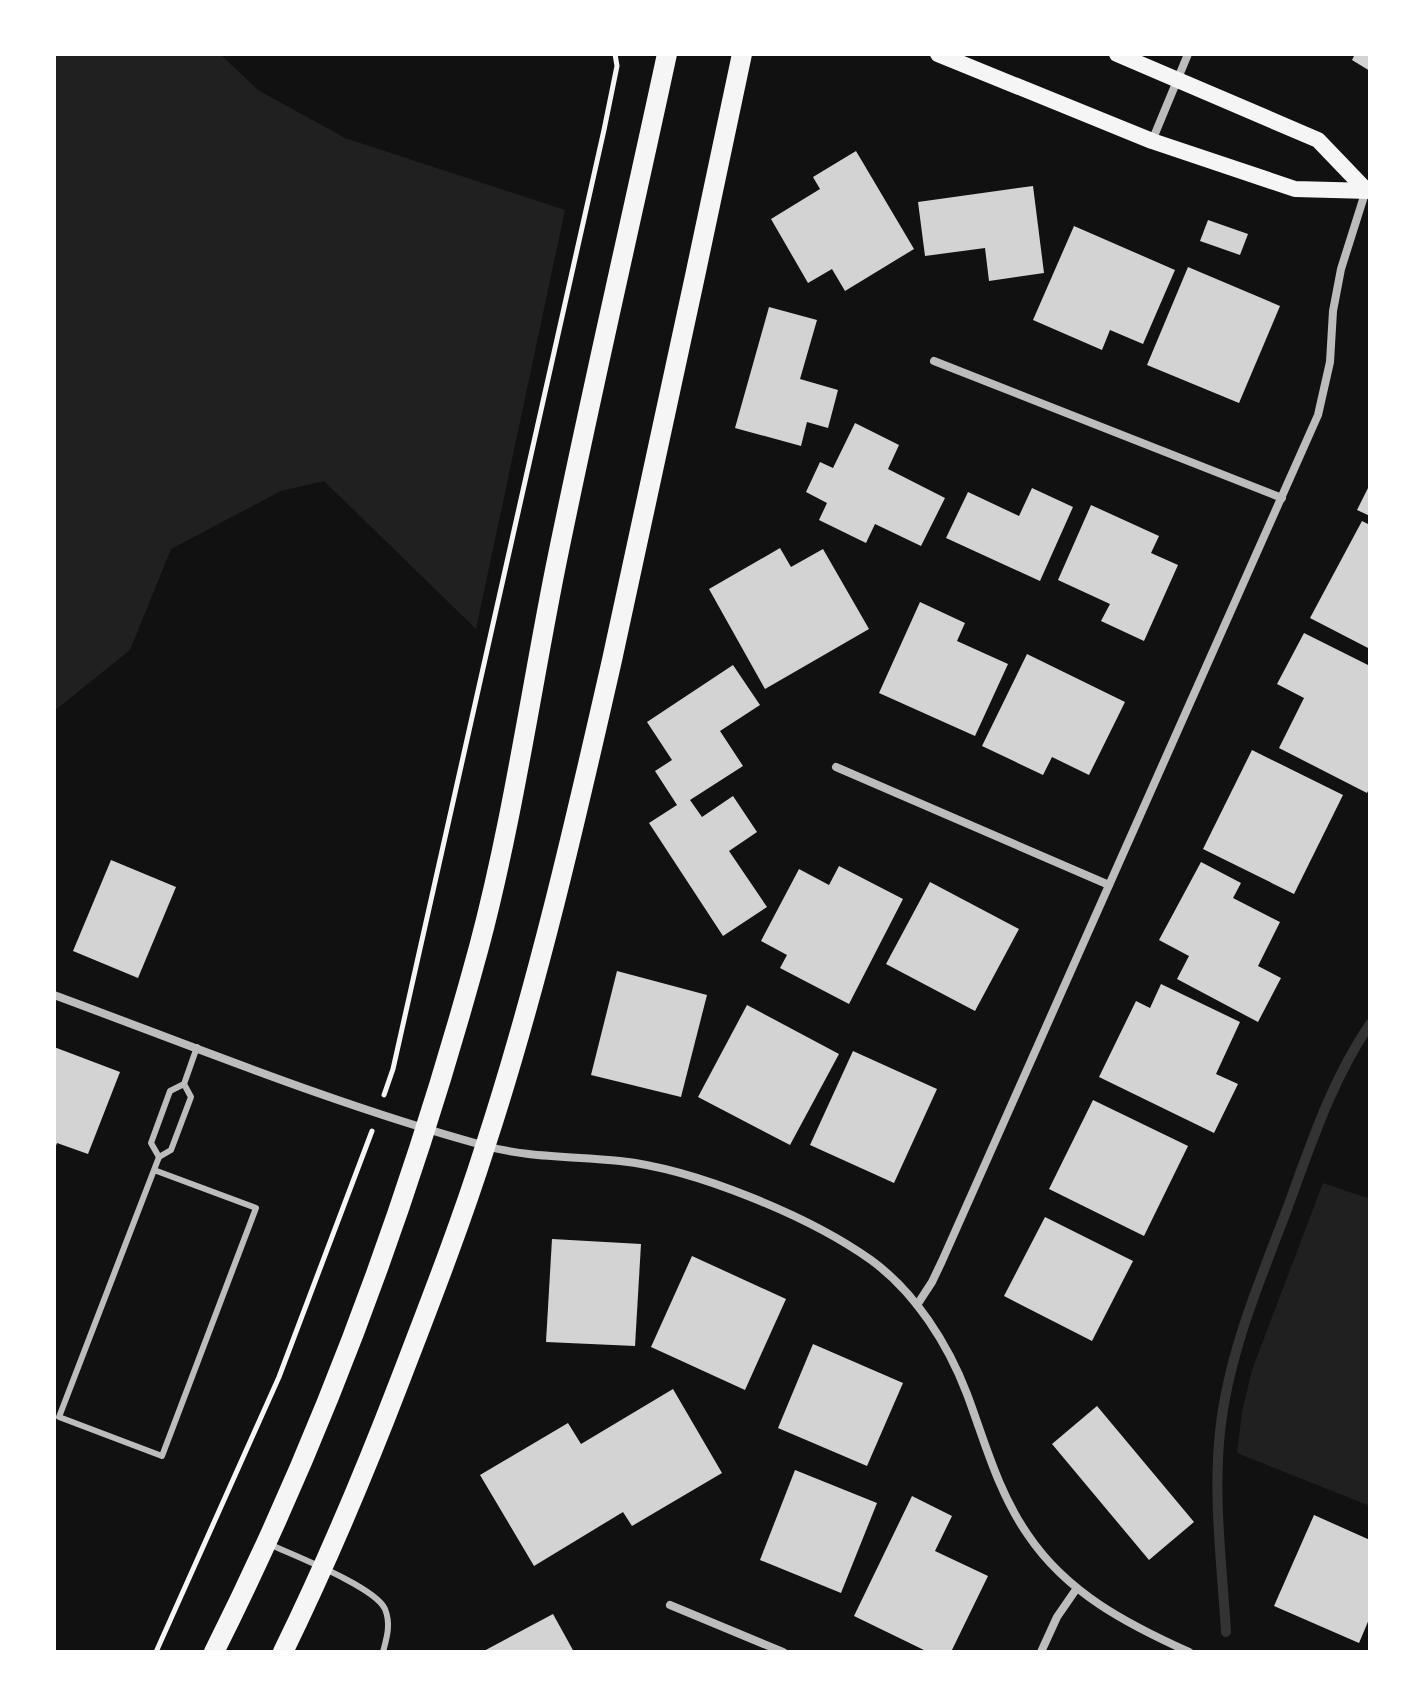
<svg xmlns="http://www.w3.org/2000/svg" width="1424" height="1706" font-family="'Varela Round',sans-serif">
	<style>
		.green { fill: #202020 }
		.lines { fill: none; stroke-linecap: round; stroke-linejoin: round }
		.stream { stroke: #333; stroke-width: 10 }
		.building { fill: #d3d3d3 }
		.path { stroke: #f5f5f5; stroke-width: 5 }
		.service { stroke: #bcbcbc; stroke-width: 6 }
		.minor { stroke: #bcbcbc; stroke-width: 8 }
		.secondary { stroke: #f5f5f5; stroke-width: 16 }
		.primary { stroke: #f5f5f5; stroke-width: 20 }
	</style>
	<rect width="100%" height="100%" fill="#111"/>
	<g class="green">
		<polygon points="54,54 220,54 258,90 345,138 565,210 476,629 324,481 281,491 171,549 130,650 54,711"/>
		<polygon points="1323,1183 1370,1199 1370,1506 1237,1453 1242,1412 1252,1370"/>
	</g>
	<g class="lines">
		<path class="stream" d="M1226 1632C1222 1566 1213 1498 1220 1432 1228 1355 1259 1283 1286 1212 1310 1147 1331 1081 1370 1024"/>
	</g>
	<g class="building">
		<polygon points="1355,54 1370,54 1370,71 1352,60"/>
		<polygon points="856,151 914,249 845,291 832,269 808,283 771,219 820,189 813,177"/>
		<polygon points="1033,186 1044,273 989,281 985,248 925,256 918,202"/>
		<polygon points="1208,220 1248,234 1240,255 1200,241"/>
		<polygon points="1074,226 1175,270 1143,344 1110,330 1102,350 1033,320"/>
		<polygon points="1188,267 1280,306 1239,403 1147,365"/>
		<polygon points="769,307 817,320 800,379 838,390 828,428 807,422 801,446 735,428"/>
		<polygon points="855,423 899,445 888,469 945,498 921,546 875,524 866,543 819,520 827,503 806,492 820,462 833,468"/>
		<polygon points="1370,484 1370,516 1357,510"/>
		<polygon points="1032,488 1073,507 1040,581 946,538 968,492 1019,516"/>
		<polygon points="1091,505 1159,536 1151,553 1178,565 1144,641 1101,621 1110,604 1058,580"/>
		<polygon points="1362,521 1370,525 1370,649 1310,618"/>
		<polygon points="780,548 791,567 823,549 869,629 765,689 709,589"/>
		<polygon points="920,602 965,623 957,641 1008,664 975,736 879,693"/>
		<polygon points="1304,633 1370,666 1370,787 1367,793 1279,748 1304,698 1277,684"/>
		<polygon points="1027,654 1125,702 1089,775 1052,757 1043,775 982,746"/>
		<polygon points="733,665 760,705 720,731 743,766 690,800 702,817 733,796 757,832 729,851 767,907 723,936 649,823 677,805 655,771 672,760 647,722"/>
		<polygon points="1252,750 1343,795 1294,894 1203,849"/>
		<polygon points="111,860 176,887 138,978 73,951"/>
		<polygon points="1201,862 1241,883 1233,898 1280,922 1258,966 1281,978 1258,1022 1177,979 1189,956 1159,940"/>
		<polygon points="839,866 903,899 849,1004 780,968 787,955 761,941 799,869 829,885"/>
		<polygon points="930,882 1019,929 975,1011 886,964"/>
		<polygon points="617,971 707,995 681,1097 591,1075"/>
		<polygon points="1161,984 1240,1022 1216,1074 1238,1084 1214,1133 1099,1077 1136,1001 1150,1008"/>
		<polygon points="747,1005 839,1054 790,1145 698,1097"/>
		<polygon points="54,1047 120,1072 88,1154 57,1143 54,1151"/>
		<polygon points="853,1051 937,1089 894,1183 810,1145"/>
		<polygon points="1093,1100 1188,1146 1144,1236 1049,1189"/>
		<polygon points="1045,1217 1133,1261 1092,1341 1004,1296"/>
		<polygon points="552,1239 641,1244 635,1346 546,1342"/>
		<polygon points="692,1256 786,1299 745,1390 651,1347"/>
		<polygon points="813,1344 903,1383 867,1466 778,1428"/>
		<polygon points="673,1389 722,1473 632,1526 623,1512 534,1566 480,1475 568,1423 581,1444"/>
		<polygon points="1097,1406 1194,1522 1149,1560 1052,1444"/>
		<polygon points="795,1470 877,1503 841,1593 760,1560"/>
		<polygon points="912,1496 952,1516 935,1551 988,1576 951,1652 928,1652 854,1616"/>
		<polygon points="1314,1515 1370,1540 1370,1617 1359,1643 1274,1606"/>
		<polygon points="553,1614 574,1652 482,1652"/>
	</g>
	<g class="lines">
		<g class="path">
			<polyline points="384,1095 393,1069 604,130 617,66 615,54"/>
			<polyline points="156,1652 279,1377 372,1131"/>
		</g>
		<g class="service">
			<polyline points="184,1084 191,1097 171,1150 159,1157 151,1143 170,1091 184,1084 197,1047"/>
			<polyline points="154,1170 256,1208 162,1456 59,1417 159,1157"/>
			<path d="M271 1545C295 1556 375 1587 385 1609 391 1624 387 1637 383 1652"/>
		</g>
		<g class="minor">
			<polyline points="1152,141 1188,54"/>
			<polyline points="934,361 1282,498"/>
			<polyline points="836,767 1109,885"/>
			<path d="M54 995C195 1047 336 1105 482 1145 527 1158 573 1156 620 1161 695 1169 809 1216 871 1260 915 1292 948 1344 967 1394 985 1442 998 1492 1028 1535 1067 1593 1127 1624 1189 1652"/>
			<polyline points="917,1305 932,1282 942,1261 1318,415 1330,362 1333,311 1341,269 1366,190"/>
			<polyline points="670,1605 783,1652"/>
			<polyline points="1041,1652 1057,1617 1077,1588"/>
		</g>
		<g class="secondary">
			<polyline points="938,54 1152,141 1295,189 1370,191"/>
			<polyline points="1117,54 1318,140 1366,190"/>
		</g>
		<g class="primary">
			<path d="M214 1652C327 1427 413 1190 479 947 512 823 530 696 555 570 590 397 630 226 667 54"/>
			<path d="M283 1652C326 1564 364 1474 399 1383 429 1305 460 1226 485 1147 537 988 575 823 612 660 657 459 699 256 742 54"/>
		</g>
	</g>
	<rect width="1424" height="1706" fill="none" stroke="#ffffff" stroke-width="112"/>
</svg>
